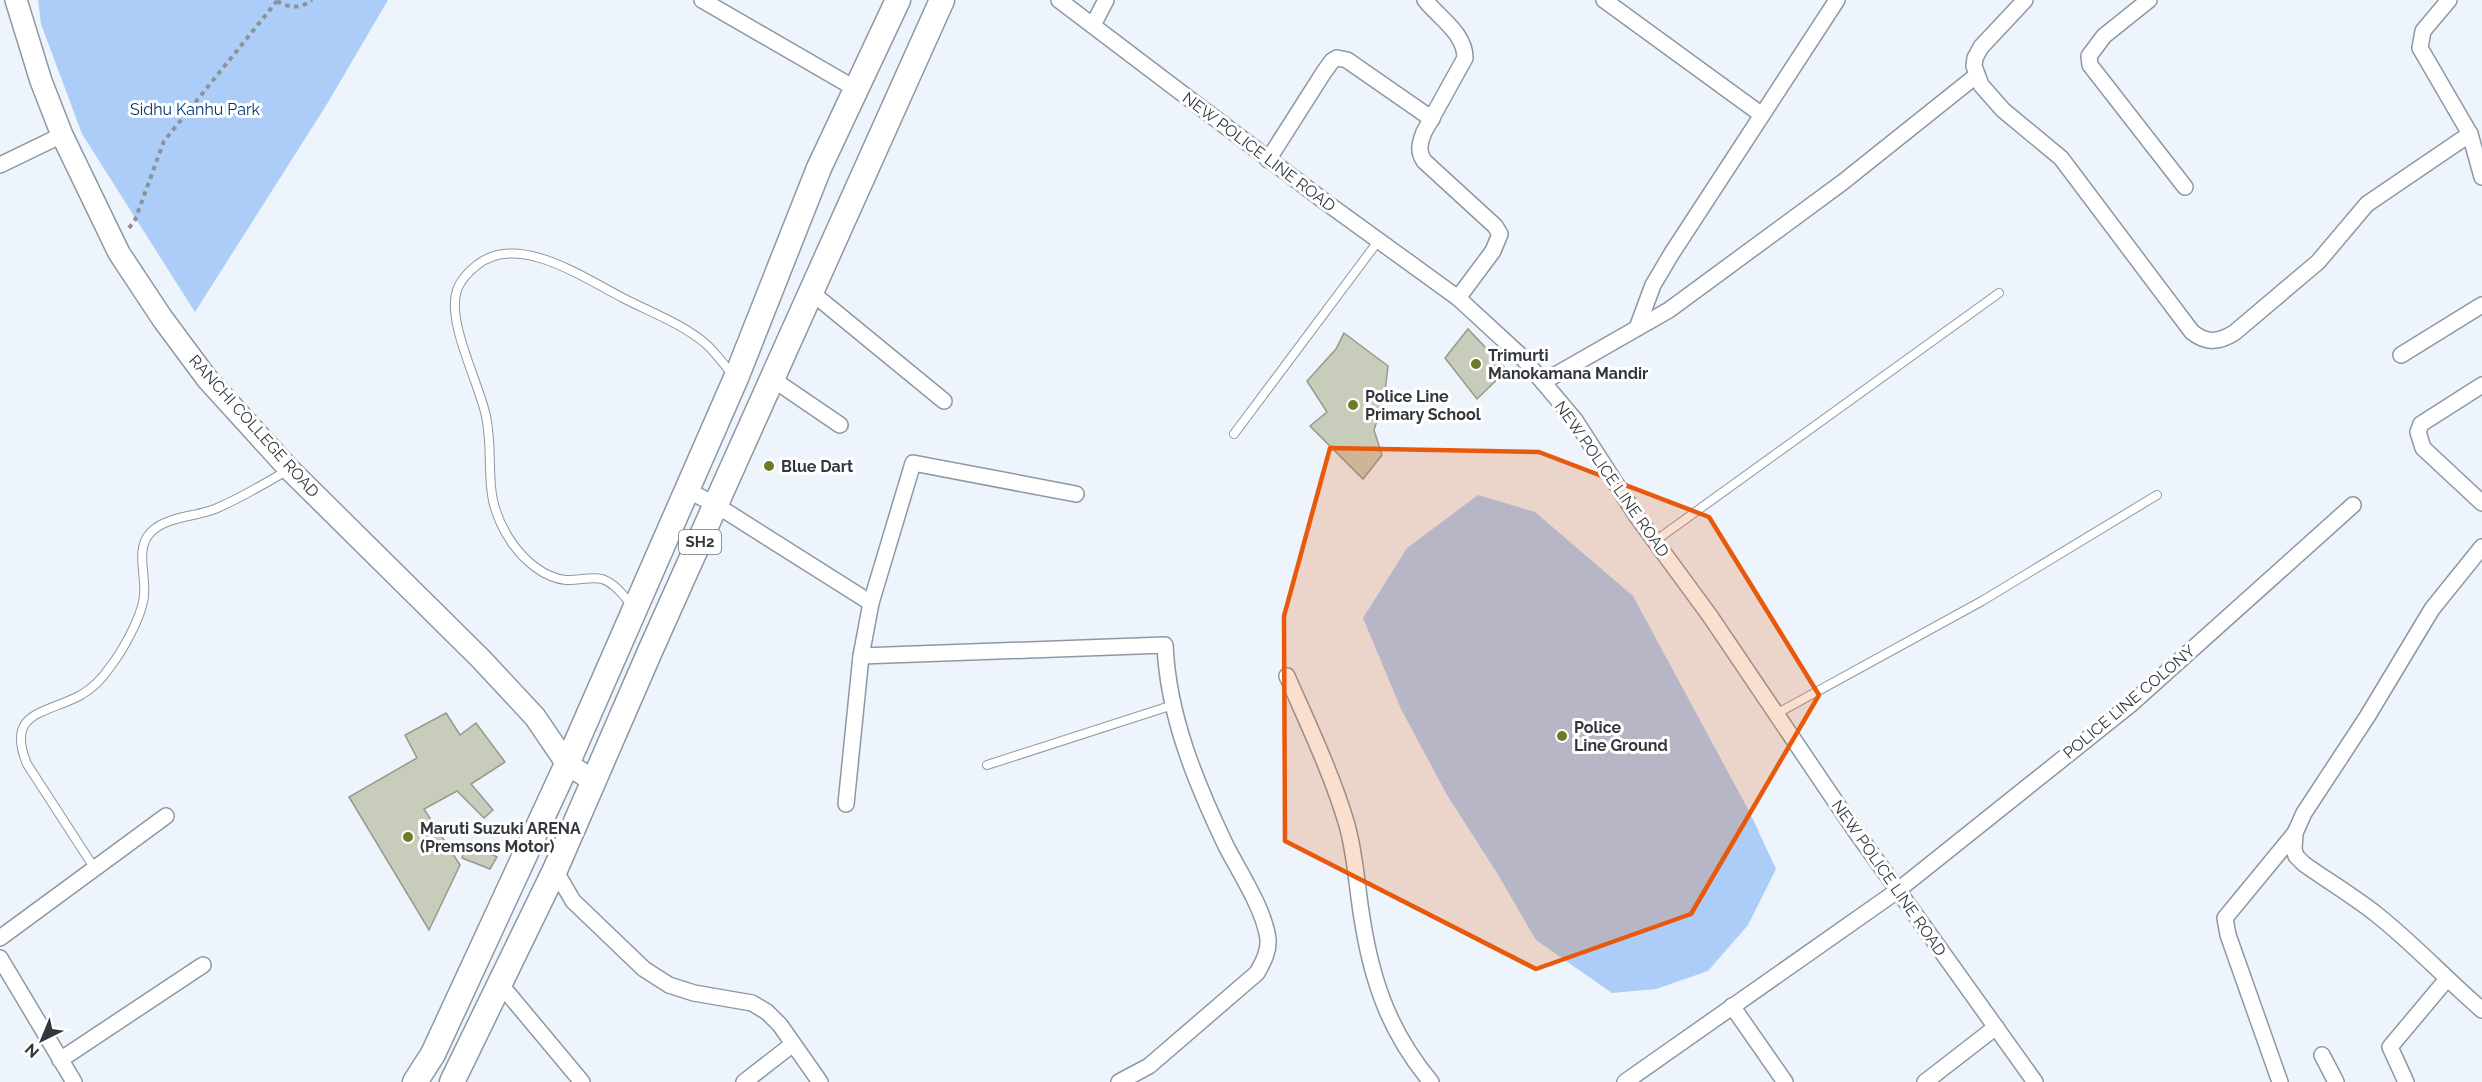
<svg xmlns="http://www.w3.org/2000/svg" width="2482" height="1082" font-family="Raleway,sans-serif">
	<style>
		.green { fill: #accdf7 }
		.building { fill: #c8ccbb; stroke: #979a8a; stroke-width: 1.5 }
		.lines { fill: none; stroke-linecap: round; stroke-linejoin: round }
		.lane-casing { stroke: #8e98a5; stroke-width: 10 }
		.street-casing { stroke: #8e98a5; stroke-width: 18 }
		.secondary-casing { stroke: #8e98a5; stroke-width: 24 }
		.primary-casing { stroke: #8e98a5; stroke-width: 27 }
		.path { stroke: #8d9299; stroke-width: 4; stroke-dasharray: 4.5 4.5; stroke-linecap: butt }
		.lane { stroke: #fff; stroke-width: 8 }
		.street { stroke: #fff; stroke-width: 15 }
		.secondary { stroke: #fff; stroke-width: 21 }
		.primary { stroke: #fff; stroke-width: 24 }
		.marked { fill: #e8590c; fill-opacity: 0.2; stroke: #e8590c; stroke-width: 4.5; stroke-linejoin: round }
		.poi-dot { fill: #6f7a26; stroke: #fff; stroke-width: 2 }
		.labels { text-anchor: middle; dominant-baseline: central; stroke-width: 6; stroke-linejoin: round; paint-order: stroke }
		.shield { fill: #fff; stroke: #707377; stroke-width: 1.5 }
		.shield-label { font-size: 15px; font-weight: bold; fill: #33373d }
		.park-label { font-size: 16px; fill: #003672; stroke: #fff }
		.street-label { font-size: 16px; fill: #33373d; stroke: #fff }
		.poi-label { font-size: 16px; font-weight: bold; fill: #33373d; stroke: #fff; text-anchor: start }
	</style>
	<rect width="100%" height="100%" fill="#edf4fc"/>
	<g class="green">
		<polygon points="38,0 388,0 327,104 195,312 82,134 41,24"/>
		<polygon points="1478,495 1535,512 1633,596 1749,811 1776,869 1748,925 1708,971 1656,989 1612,993 1536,940 1497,873 1447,795 1401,709 1363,618 1407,548"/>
	</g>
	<g class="building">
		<polygon points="1468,329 1507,370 1477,399 1445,358"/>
		<polygon points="1344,333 1388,366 1384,399 1374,430 1382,455 1363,479 1310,426 1327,412 1307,381 1336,349"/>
		<polygon points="446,713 460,735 476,723 505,762 471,784 493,810 484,818 457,791 424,809 460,865 429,930 349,797 417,758 405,735"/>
		<polygon points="468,842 497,857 490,869 462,858"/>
	</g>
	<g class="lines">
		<defs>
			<g id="lane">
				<polyline points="1234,434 1379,240"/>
				<polyline points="1655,541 1999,293"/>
				<path d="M633 606C624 597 615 583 602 579 591 576 578 581 566 580 544 578 524 560 512 543 479 494 496 466 486 416 479 383 446 321 457 290 461 279 468 272 477 265 518 232 584 278 623 298 650 312 683 324 706 344 716 353 724 365 733 375"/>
				<polyline points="1776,714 1982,601 2157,495"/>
				<polyline points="987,765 1173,705"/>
				<path d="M95 869 27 764C5 711 46 714 81 695 93 688 102 679 110 667 122 652 139 621 143 602 149 580 133 550 151 532 167 516 195 517 215 509 241 498 264 484 288 470"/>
			</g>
			<g id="street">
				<polyline points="702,0 856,89"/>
				<polyline points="1059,0 1324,201 1458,298 1521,356 1575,420 1638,518 1710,616 1854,829 2035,1082"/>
				<path d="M1425 0C1439 18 1465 33 1465 58L1424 132C1420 143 1417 150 1424 161L1495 226 1500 234 1493 251 1458 298"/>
				<polyline points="1604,0 1762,115"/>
				<path d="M2025 0 1981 47 1975 58 1974 66 1981 85 2003 110 2061 158 2192 332C2207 344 2219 342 2234 333L2318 262 2367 204 2470 134"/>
				<polyline points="2149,0 2104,36 2089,56 2090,65 2185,187"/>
				<polyline points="2449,0 2423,31 2420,48 2470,134 2482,177"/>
				<polyline points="1093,25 1106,0"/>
				<polyline points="1268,160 1324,72 1332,61 1337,58 1347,60 1432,119"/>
				<polyline points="0,165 62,135"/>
				<polyline points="811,292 944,401"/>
				<polyline points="1637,328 1653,285 1672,253 1837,0"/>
				<polyline points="2401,355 2482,305"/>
				<polyline points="774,380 840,425"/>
				<polyline points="1543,382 1669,310 1843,182 1977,75"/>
				<polyline points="2482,385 2421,424 2418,432 2423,448 2482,503"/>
				<polyline points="687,490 716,505 871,603"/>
				<path d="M2482 547 2432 609 2367 717 2304 813 2295 833 2294 849 2296 856 2304 864C2328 881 2353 896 2376 914 2414 944 2446 979 2482 1010"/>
				<path d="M861 656 1165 645C1168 716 1196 783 1226 846 1240 873 1264 909 1268 939 1269 952 1263 962 1257 973L1149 1066 1119 1082"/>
				<path d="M1287 676C1308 724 1332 774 1347 825 1356 857 1357 891 1363 924 1373 985 1391 1034 1431 1082"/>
				<polyline points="846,804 861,656 871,603 913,463 1076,494"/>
				<polyline points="555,870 573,901 644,969 669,985 694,993 752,1003 767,1012 780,1025 820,1082"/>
				<polyline points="0,938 166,816"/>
				<polyline points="0,958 74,1082"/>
				<polyline points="501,985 582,1082"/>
				<polyline points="1732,1006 1785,1082"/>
				<polyline points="2322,1055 2336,1082"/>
				<polyline points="60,1060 203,965"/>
				<polyline points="744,1082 793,1044"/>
				<polyline points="1625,1082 1897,891 2130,705 2353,505"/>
				<polyline points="1925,1082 1996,1027"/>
				<polyline points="2280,1082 2228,935 2225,918 2295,833"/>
				<polyline points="2406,1082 2390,1047 2447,979"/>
			</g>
			<polyline id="secondary" points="16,0 41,81 62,135 119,253 162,318 208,380 289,469 481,659 535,717 567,764 594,781"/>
			<g id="primary">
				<polyline points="415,1082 433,1054 567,764 736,378 819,168 898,0"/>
				<polyline points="452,1082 555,870 651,649 942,0"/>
			</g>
		</defs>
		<use href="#lane" class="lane-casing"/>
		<use href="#street" class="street-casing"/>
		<use href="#secondary" class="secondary-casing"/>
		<use href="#primary" class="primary-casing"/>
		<g class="path">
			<path d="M277 1C289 8 300 9 312 0"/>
			<polyline points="129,228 135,220 164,141 277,1"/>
		</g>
		<use href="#lane" class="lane"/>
		<use href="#street" class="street"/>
		<use href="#secondary" class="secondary"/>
		<use href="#primary" class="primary"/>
	</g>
	<path class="marked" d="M1330 448 1539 452 1709 517 1819 695 1691 914 1536 969 1285 841 1284 616Z"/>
	<g class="poi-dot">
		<circle cx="1476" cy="364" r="6"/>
		<circle cx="1353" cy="405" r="6"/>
		<circle cx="769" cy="466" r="6"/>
		<circle cx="1562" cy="736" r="6"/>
		<circle cx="408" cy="837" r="6"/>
	</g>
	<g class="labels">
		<rect class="shield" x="679" y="530" width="42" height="24" rx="4.5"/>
		<g class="shield-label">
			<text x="700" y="542">SH2</text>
		</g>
		<g class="park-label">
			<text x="195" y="109">Sidhu Kanhu Park</text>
		</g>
		<g class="street-label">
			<text transform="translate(1259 152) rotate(37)">NEW POLICE LINE ROAD</text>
			<text transform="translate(254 426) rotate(48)">RANCHI COLLEGE ROAD</text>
			<text transform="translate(1612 479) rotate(55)">NEW POLICE LINE ROAD</text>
			<text transform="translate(2129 702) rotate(-40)">POLICE LINE COLONY</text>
			<text transform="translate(1889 878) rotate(55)">NEW POLICE LINE ROAD</text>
		</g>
		<g class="poi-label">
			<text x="1488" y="355">Trimurti<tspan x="1488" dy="18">Manokamana Mandir</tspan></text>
			<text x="1365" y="396">Police Line<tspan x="1365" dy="18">Primary School</tspan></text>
			<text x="781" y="466">Blue Dart</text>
			<text x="1574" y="727">Police<tspan x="1574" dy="18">Line Ground</tspan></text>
			<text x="420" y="828">Maruti Suzuki ARENA<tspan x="420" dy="18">(Premsons Motor)</tspan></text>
		</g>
	</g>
	<g transform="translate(42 1040) rotate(223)" stroke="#ffffff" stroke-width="4.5" paint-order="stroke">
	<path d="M0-4.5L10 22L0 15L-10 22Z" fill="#33373d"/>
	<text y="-9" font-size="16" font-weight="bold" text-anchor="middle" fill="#33373d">N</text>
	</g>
</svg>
